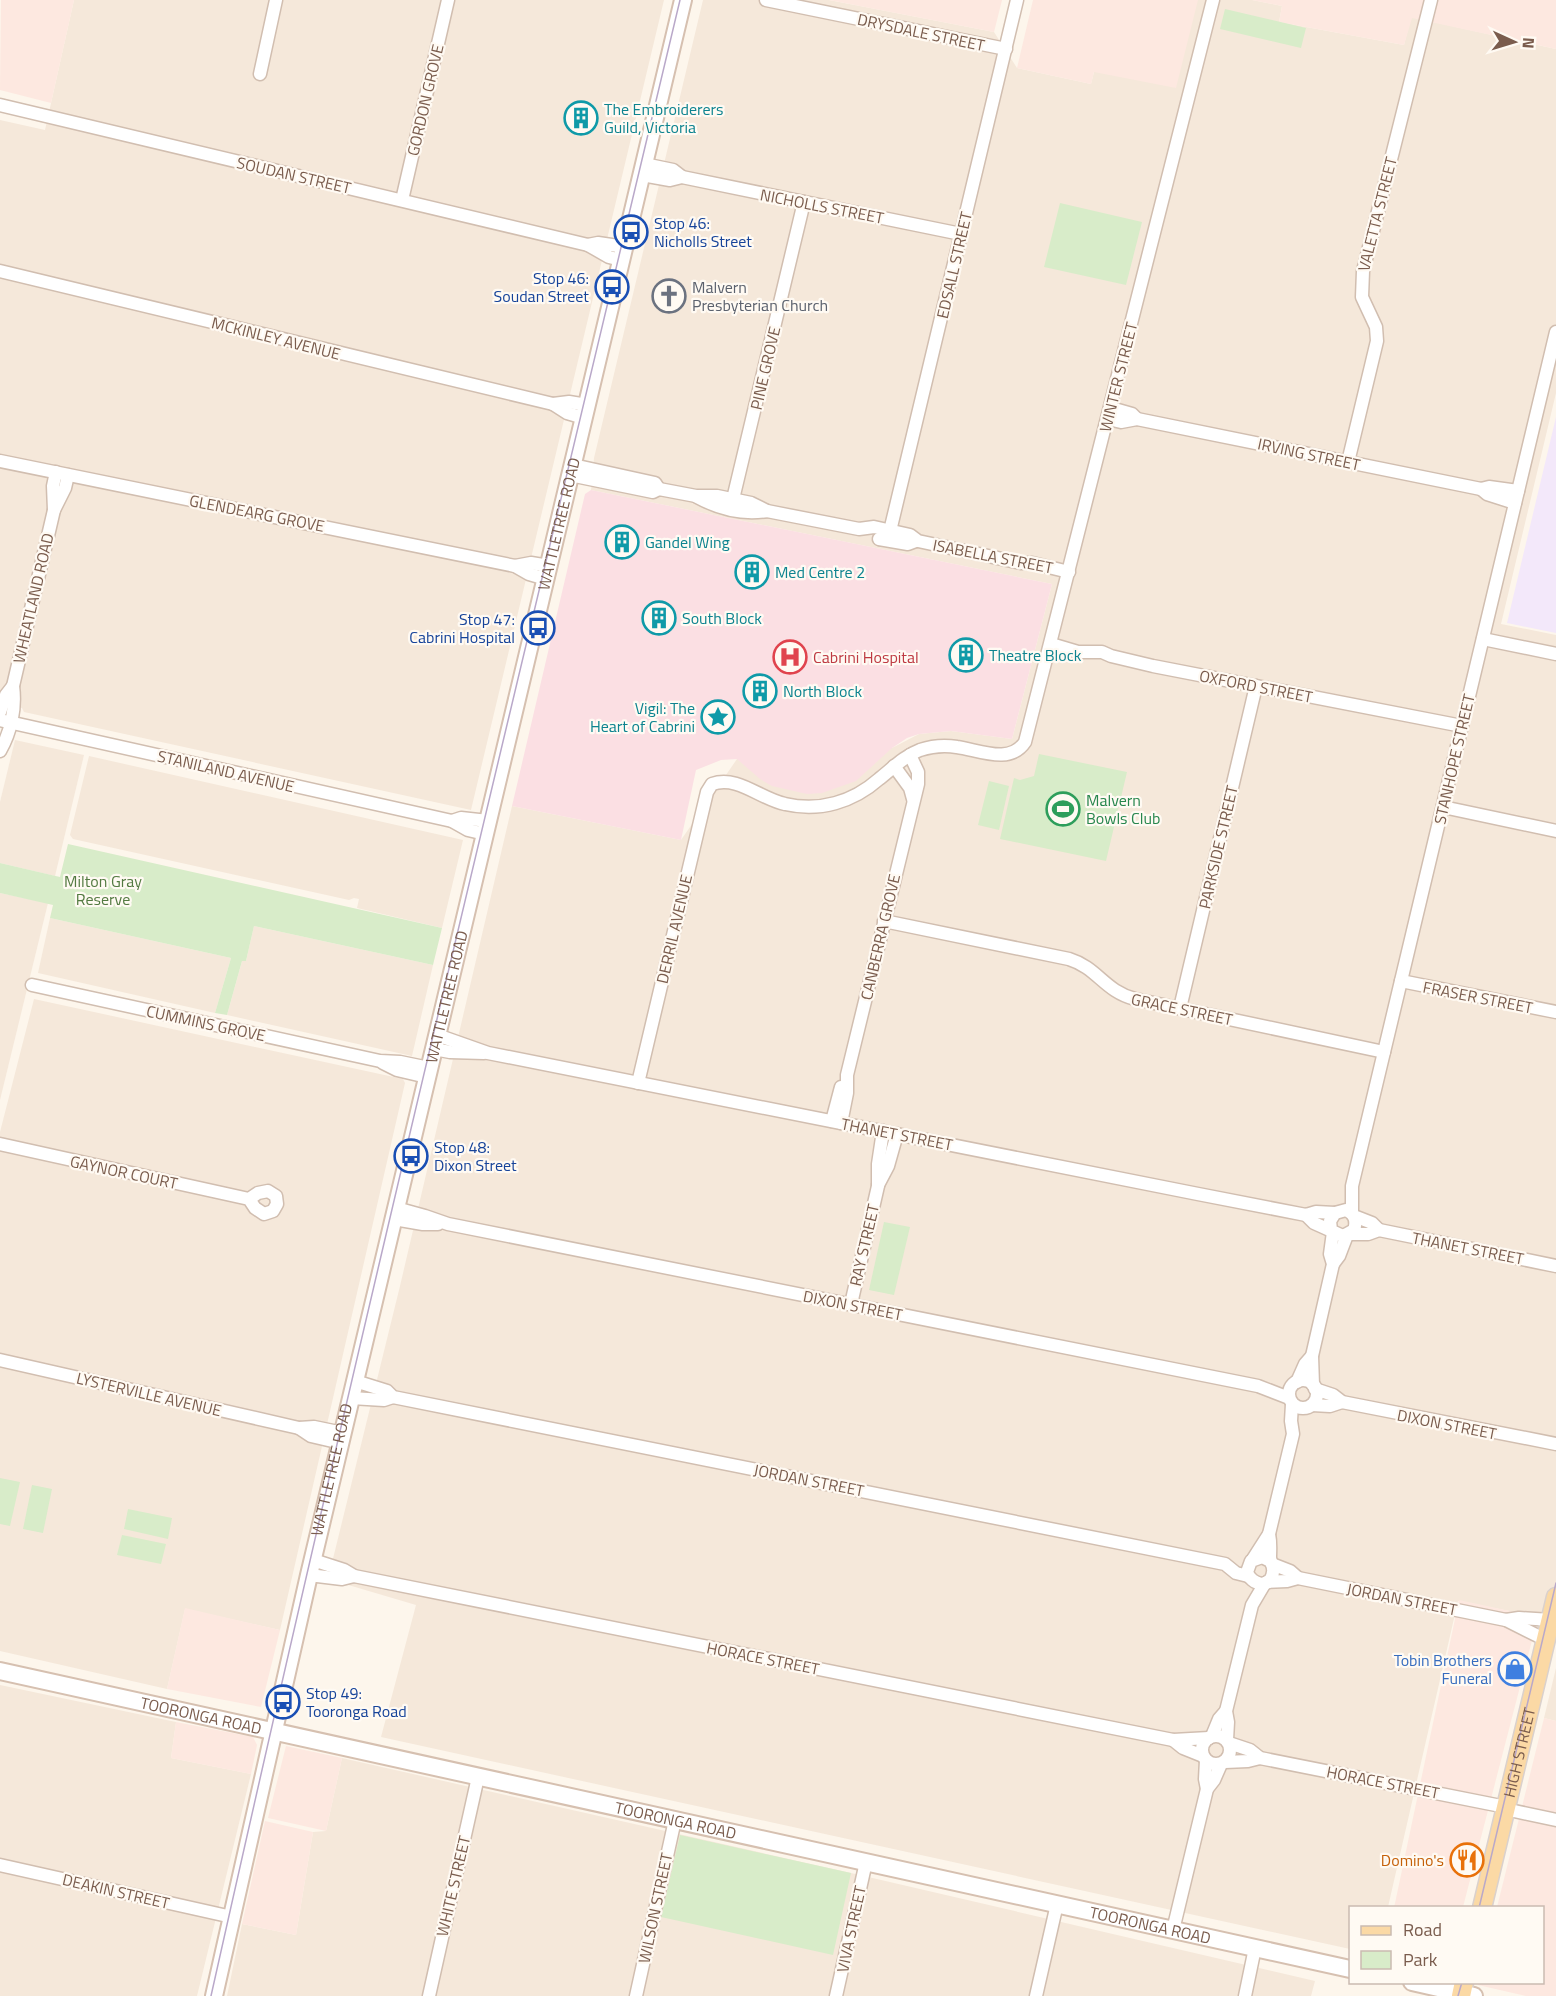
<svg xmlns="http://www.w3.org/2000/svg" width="1556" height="1996" font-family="'Titillium Web',sans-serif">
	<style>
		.residential { fill: #f5e8da }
		.commercial { fill: #fde8e0 }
		.education { fill: #f3e8fa }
		.medical { fill: #fbdfe3 }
		.green { fill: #d8ecc9 }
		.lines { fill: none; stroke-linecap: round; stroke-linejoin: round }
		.minor-casing { stroke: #d1beb0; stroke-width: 15 }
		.secondary-casing { stroke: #d6c0b0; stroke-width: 20 }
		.primary-casing { stroke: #dad1cd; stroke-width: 21 }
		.minor { stroke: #fff; stroke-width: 12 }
		.secondary { stroke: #fff; stroke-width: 16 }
		.primary { stroke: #fbd9a5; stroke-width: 18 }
		.tram { stroke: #b9a8c9; stroke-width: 1.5 }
		.labels { text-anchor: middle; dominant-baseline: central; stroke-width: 4.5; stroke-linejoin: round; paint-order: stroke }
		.street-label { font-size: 16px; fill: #7a5c4d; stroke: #fffaf3 }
		.culture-label { font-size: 16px; fill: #0d838f; stroke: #fffaf3; text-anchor: start }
		.transit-label { font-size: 16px; fill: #164399; stroke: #fffaf3; text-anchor: start }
		.worship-label { font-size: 16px; fill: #5b616d; stroke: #fffaf3; text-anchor: start }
		.health-label { font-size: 16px; fill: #be3a42; stroke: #fffaf3; text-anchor: start }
		.leisure-label { font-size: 16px; fill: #27864d; stroke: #fffaf3; text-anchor: start }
		.park-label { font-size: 16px; fill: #537a41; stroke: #fffaf3 }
		.shop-label { font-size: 16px; fill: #366cbe; stroke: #fffaf3; text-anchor: end }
		.food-label { font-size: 16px; fill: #c56008; stroke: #fffaf3; text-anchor: end }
	</style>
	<rect width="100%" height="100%" fill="#fdf6ec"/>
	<g class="residential">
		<polygon points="74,0 664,0 471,810 24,712 22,708 0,704 0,120 45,130"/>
		<polygon points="703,0 829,0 994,32 1017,68 1091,84 1094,72 1198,0 1252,0 1282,6 1279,22 1404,45 1411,17 1556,49 1556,393 1501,624 1556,635 1556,1620 1458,1601 1388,1907 1350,1908 1350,1949 381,1737 416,1605 328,1579 400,1286 512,806 681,840 737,759 892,748 919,734 951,731 1012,739 1052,584 591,490 594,458"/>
		<polygon points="15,740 84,755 55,876 0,863 0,802"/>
		<polygon points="89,756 463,840 442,928 357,908 359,899 354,898 349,900 73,839 70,835"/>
		<polygon points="0,893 48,903 0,1100"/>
		<polygon points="50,918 231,958 215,1013 38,973"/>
		<polygon points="254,926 433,965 412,1056 227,1015 242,961 246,961"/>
		<polygon points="34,999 403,1079 405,1083 280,1630 185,1609 167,1689 0,1651 0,1132"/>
		<polygon points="1556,1668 1556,1721 1544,1718"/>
		<polygon points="0,1685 176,1722 171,1758 251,1774 197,1996 0,1996"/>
		<polygon points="342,1758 851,1873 1315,1981 1311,1996 227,1996 242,1924 296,1935 313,1832 326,1831"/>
	</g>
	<g class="commercial">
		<polygon points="1,0 74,0 51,103 0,90"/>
		<polygon points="829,0 1002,0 994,32"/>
		<polygon points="1033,0 1198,0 1176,88 1094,72 1091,84 1017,68"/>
		<polygon points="1252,0 1556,0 1556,49 1412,18 1404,45 1279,22 1282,6"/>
		<polygon points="1459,1600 1538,1617 1463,1907 1394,1908"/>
		<polygon points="185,1608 280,1630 261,1707 167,1689"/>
		<polygon points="1544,1718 1556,1721 1556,1996 1526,1996 1478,1985 1478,1982 1542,1982 1542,1908 1497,1907"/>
		<polygon points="176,1722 253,1737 257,1745 251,1774 171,1758"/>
		<polygon points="286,1746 342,1758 326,1831 268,1818"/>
		<polygon points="265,1821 313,1832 296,1935 242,1924"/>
	</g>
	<polygon class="education" points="1556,417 1556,633 1507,623"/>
	<polygon class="medical" points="591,490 1052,584 1012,739 951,731 919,734 907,738 892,748 856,781 822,793 807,794 772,786 760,779 737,759 721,760 696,770 681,840 512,806 585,494"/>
	<g class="green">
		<polygon points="1225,9 1306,28 1301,48 1220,29"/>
		<polygon points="1060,203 1142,222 1126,285 1044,267"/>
		<polygon points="1039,754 1127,772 1106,861 1000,839 1014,778 1020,780 1034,776"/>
		<polygon points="989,781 1009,786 999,830 978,825"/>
		<polygon points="68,844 442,928 433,965 254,926 246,961 242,961 227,1015 215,1013 231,958 50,918 53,905 0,893 0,863 60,877"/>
		<polygon points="884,1222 910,1227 894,1295 869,1290"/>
		<polygon points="0,1478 20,1482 10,1526 0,1524"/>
		<polygon points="32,1485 52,1489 43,1533 23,1529"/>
		<polygon points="128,1509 172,1518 168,1539 124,1529"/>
		<polygon points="122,1535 166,1544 161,1564 117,1555"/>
		<polygon points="680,1835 851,1873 833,1955 661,1917"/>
	</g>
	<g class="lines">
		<defs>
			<g id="minor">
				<polyline points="766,0 1006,49"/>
				<polyline points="260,74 276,0"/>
				<polyline points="0,105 588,245 609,257 621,260"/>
				<polyline points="644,164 673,170 682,177"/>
				<polyline points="642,175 670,180 682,177 961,234"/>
				<polyline points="402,200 448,0"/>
				<polyline points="588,245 598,243 625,247"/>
				<polyline points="0,271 553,404 567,413 584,418"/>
				<polyline points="553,404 569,402 587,405"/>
				<polyline points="1111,408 1132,414 1137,419"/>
				<polyline points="1108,419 1121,422 1137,419 1481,489 1487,494 1515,503"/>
				<polyline points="0,461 515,566 529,574 546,579"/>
				<polyline points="1348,462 1377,341 1376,327 1362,297 1363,271 1431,0"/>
				<polyline points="573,465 655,483 659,489"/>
				<polyline points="570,475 653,492 659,489 696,496 717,496 751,503 767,511 859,529 874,527 910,535 918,541 1021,563 1032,563 1069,572"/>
				<polyline points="1481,489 1489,487 1518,491"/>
				<path d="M697 497C719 509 742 515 767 511"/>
				<polyline points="733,499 804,202"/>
				<polyline points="54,510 65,488 68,475"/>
				<polyline points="879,539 908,544 916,541"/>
				<polyline points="880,539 889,534 890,531 1017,0"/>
				<polyline points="515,566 531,563 549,566"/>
				<polyline points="1483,639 1556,654"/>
				<polyline points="1051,644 1078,652 1102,652 1111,656 1153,666 1462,726"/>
				<polyline points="0,712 6,695 13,686"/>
				<polyline points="0,720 452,821 468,830 485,834"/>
				<path d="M0 751C11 732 16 708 13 686L54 510 53 486 56 472"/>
				<polyline points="894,766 910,788 913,799"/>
				<polyline points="1443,807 1556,831"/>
				<polyline points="452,821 461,818 488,821"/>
				<path d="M884 921 1069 959C1098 968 1104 991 1135 999L1384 1052"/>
				<polyline points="1401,981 1556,1012"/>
				<polyline points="32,985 380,1061 400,1062 429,1068"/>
				<polyline points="1180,1008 1256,686"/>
				<polyline points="437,1035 488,1053 1198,1194 1306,1215 1316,1212 1335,1213"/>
				<polyline points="434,1049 450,1052 484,1053"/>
				<polyline points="383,1063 397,1070 427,1077"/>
				<path d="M638 1083 707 792 712 784C738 775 760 799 785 804 820 812 853 802 879 779 892 769 904 756 920 750 932 746 945 745 957 747 979 750 1010 765 1025 742L1213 0"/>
				<polyline points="832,1121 841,1087"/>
				<polyline points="841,1123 847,1093 847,1075 918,784 918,772 910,755"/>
				<polyline points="0,1144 249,1199 258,1193 268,1191 276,1196 277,1204 273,1211 264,1214 255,1208 249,1199"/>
				<polyline points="878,1185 888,1166 897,1134"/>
				<polyline points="396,1208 425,1216 448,1224 1258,1386 1289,1398"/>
				<polyline points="1352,1214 1352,1186 1556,332"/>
				<path d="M1306 1215 1314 1223 1343 1236 1354 1230C1357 1221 1355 1214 1346 1210L1335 1213 1330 1221 1331 1230"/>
				<polyline points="1354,1216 1372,1223 1379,1230"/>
				<polyline points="394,1219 423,1224 438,1224"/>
				<polyline points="1350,1234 1368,1234 1379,1230 1556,1266"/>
				<polyline points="1333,1264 1339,1256 1347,1235"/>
				<polyline points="851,1304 878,1186 878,1164 883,1131"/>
				<polyline points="0,1360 299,1428 314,1427 343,1433"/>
				<circle cx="1303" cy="1394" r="14"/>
				<polyline points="355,1381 387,1391 393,1397 1225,1564 1236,1573 1248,1576"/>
				<polyline points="1297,1382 1305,1364 1312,1356"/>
				<polyline points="1313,1385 1312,1356 1333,1264 1330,1254 1333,1232"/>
				<polyline points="1315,1389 1333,1395 1342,1402 1556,1444"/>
				<polyline points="351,1398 384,1400 393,1397"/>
				<polyline points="1312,1405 1330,1406 1342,1402"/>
				<polyline points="299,1428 311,1436 341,1443"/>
				<path d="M1269 1534C1271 1543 1270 1550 1270 1558 1271 1563 1274 1567 1273 1572 1271 1590 1251 1585 1247 1572L1251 1561 1262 1557 1270 1561"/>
				<polyline points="1253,1559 1269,1534 1293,1434 1291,1421 1292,1404"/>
				<polyline points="313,1560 344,1570 354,1576 1173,1740 1209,1738"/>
				<polyline points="1272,1564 1290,1571 1298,1578"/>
				<polyline points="309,1575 342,1579 354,1576"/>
				<polyline points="1267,1582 1287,1581 1298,1578 1506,1620 1546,1640"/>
				<polyline points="1506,1620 1519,1618 1551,1620"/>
				<circle cx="1216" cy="1750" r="14"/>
				<polyline points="1212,1736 1219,1719 1226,1711"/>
				<polyline points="1173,1740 1183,1748 1203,1756"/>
				<polyline points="1227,1740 1228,1722 1226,1711 1252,1605 1265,1583"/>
				<polyline points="1229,1743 1250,1750 1260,1758 1265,1759 1506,1807"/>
				<polyline points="1206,1760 1205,1779 1207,1789"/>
				<polyline points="1225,1762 1248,1761 1260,1758"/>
				<polyline points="1505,1809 1556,1820"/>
				<polyline points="0,1865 232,1917"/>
				<polyline points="1173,1930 1207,1789 1214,1780 1221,1764"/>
				<polyline points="429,1996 478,1777"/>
				<polyline points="636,1996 675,1820"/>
				<polyline points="836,1996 866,1862"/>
				<polyline points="1036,1996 1057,1904"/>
				<polyline points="1245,1996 1255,1948"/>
			</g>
			<g id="secondary">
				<path id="s1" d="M0 1671 1350 1969"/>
				<polyline points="1412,1982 1474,1996"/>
				<path id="s2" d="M214 1996 309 1575 683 0"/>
			</g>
			<g id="primary">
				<path id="s3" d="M1482 1908 1556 1597"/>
				<polyline points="1461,1996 1464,1982"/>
			</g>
		</defs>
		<use href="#minor" class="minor-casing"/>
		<use href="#secondary" class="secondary-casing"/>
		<use href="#primary" class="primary-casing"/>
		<use href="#minor" class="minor"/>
		<use href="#secondary" class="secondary"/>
		<use href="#primary" class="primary"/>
		<g class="tram">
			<polyline points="1479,1908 1556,1583"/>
			<path id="s4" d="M211 1996C360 1329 522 665 680 0"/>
			<polyline points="1458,1996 1462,1982"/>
		</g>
	</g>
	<defs>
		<symbol id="building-ring" viewBox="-11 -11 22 22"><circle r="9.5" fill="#fffaf3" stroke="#0f9aa8" stroke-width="1.5"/><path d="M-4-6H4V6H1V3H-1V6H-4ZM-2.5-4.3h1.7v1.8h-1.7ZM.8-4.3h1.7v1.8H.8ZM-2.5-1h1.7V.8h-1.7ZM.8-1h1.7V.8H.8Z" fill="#0f9aa8"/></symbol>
		<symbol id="bus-ring" viewBox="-11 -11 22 22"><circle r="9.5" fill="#fffaf3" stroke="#1a4fb4" stroke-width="1.5"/><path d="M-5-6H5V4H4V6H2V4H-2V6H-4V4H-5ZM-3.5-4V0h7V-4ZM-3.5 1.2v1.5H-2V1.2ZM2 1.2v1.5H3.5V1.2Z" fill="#1a4fb4"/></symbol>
		<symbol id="church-ring" viewBox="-11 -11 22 22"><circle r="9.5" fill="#fffaf3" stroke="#6b7280" stroke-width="1.5"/><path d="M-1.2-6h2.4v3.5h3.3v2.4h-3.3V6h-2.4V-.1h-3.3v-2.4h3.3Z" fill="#6b7280"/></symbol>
		<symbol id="hospital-ring" viewBox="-11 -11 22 22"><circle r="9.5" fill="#fffaf3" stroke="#e0444e" stroke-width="1.5"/><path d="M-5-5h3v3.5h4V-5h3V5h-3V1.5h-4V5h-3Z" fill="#e0444e"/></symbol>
		<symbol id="sight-ring" viewBox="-11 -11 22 22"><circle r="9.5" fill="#fffaf3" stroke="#0f9aa8" stroke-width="1.5"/><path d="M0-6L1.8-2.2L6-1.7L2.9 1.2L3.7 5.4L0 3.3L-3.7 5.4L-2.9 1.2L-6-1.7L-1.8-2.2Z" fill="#0f9aa8"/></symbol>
		<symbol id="stadium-ring" viewBox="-11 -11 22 22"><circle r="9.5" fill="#fffaf3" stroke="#2e9e5b" stroke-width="1.5"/><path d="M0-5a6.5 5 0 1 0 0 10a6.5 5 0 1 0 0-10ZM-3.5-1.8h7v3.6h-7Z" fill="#2e9e5b"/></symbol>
		<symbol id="shop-ring" viewBox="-11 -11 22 22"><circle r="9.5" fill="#fffaf3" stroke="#3f7fe0" stroke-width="1.5"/><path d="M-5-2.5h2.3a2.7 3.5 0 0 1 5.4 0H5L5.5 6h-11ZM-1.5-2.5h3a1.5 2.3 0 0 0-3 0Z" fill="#3f7fe0"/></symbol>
		<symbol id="restaurant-ring" viewBox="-11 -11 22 22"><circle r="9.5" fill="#fffaf3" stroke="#e8710a" stroke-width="1.5"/><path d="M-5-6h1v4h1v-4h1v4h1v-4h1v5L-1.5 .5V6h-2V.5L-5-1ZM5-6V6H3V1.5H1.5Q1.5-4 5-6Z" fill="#e8710a"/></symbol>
	</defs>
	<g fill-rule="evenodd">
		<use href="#building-ring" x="562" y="99" width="38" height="38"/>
		<use href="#bus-ring" x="612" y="213" width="38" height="38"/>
		<use href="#bus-ring" x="593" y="268" width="38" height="38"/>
		<use href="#church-ring" x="650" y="277" width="38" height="38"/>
		<use href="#building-ring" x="603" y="523" width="38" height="38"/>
		<use href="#building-ring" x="733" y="553" width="38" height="38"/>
		<use href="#building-ring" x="640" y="599" width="38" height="38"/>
		<use href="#bus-ring" x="519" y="609" width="38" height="38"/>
		<use href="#building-ring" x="947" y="636" width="38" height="38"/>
		<use href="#hospital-ring" x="771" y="638" width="38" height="38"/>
		<use href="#building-ring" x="741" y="672" width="38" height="38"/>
		<use href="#sight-ring" x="699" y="698" width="38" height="38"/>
		<use href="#stadium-ring" x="1044" y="790" width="38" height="38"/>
		<use href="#bus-ring" x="392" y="1137" width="38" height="38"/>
		<use href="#shop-ring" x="1496" y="1650" width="38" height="38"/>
		<use href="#bus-ring" x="264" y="1683" width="38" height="38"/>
		<use href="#restaurant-ring" x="1448" y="1841" width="38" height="38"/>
	</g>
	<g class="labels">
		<g class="street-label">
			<text transform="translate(921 32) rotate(12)">DRYSDALE STREET</text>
			<text transform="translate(425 100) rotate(-77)">GORDON GROVE</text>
			<text transform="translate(294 175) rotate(13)">SOUDAN STREET</text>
			<text transform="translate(822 206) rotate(11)">NICHOLLS STREET</text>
			<text transform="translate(1377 214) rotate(-76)">VALETTA STREET</text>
			<text transform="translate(954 265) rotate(-77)">EDSALL STREET</text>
			<text transform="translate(276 338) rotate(14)">MCKINLEY AVENUE</text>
			<text transform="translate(765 368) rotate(-77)">PINE GROVE</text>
			<text transform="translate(1118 377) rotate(-76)">WINTER STREET</text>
			<text transform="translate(1309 454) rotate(12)">IRVING STREET</text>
			<text transform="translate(257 513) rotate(11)">GLENDEARG GROVE</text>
			<text stroke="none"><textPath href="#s2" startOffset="1512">WATTLETREE ROAD</textPath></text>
			<text transform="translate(993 556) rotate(11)">ISABELLA STREET</text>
			<text transform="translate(33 598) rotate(-77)">WHEATLAND ROAD</text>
			<text transform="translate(1256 686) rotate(11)">OXFORD STREET</text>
			<text transform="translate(1454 759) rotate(-77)">STANHOPE STREET</text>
			<text transform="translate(226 771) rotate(13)">STANILAND AVENUE</text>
			<text transform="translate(1218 847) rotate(-77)">PARKSIDE STREET</text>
			<text transform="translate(674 929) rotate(-77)">DERRIL AVENUE</text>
			<text transform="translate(880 937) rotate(-77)">CANBERRA GROVE</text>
			<text stroke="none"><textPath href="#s2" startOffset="1026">WATTLETREE ROAD</textPath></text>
			<text transform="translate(1478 997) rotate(11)">FRASER STREET</text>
			<text transform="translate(1182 1009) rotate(12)">GRACE STREET</text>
			<text transform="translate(206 1023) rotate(12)">CUMMINS GROVE</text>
			<text transform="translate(897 1134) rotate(11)">THANET STREET</text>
			<text transform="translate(124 1172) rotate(12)">GAYNOR COURT</text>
			<text transform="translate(864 1245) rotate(-77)">RAY STREET</text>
			<text transform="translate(1468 1248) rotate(11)">THANET STREET</text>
			<text transform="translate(853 1305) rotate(11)">DIXON STREET</text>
			<text transform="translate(149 1394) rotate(13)">LYSTERVILLE AVENUE</text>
			<text transform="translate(1447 1424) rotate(11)">DIXON STREET</text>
			<text stroke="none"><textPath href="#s4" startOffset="540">WATTLETREE ROAD</textPath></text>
			<text transform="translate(809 1480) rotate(11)">JORDAN STREET</text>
			<text transform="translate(1402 1599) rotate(11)">JORDAN STREET</text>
			<text transform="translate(763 1658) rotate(11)">HORACE STREET</text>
			<text stroke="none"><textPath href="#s1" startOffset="206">TOORONGA ROAD</textPath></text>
			<text stroke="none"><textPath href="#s3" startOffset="160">HIGH STREET</textPath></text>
			<text transform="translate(1383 1782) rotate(11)">HORACE STREET</text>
			<text stroke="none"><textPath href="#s1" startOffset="692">TOORONGA ROAD</textPath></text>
			<text transform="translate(453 1886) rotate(-77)">WHITE STREET</text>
			<text transform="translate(116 1891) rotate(13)">DEAKIN STREET</text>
			<text transform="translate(655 1908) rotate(-78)">WILSON STREET</text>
			<text stroke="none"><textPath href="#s1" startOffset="1178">TOORONGA ROAD</textPath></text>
			<text transform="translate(851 1929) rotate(-78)">VIVA STREET</text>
		</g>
		<g class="culture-label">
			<text x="604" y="109">The Embroiderers<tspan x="604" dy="18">Guild, Victoria</tspan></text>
			<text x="645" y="542">Gandel Wing</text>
			<text x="775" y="572">Med Centre 2</text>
			<text x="682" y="618">South Block</text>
			<text x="989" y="655">Theatre Block</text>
			<text x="783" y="691">North Block</text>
			<text x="695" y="708" text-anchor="end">Vigil: The<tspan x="695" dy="18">Heart of Cabrini</tspan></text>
		</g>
		<g class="transit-label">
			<text x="654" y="223">Stop 46:<tspan x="654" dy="18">Nicholls Street</tspan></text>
			<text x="589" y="278" text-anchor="end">Stop 46:<tspan x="589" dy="18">Soudan Street</tspan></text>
			<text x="515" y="619" text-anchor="end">Stop 47:<tspan x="515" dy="18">Cabrini Hospital</tspan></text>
			<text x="434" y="1147">Stop 48:<tspan x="434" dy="18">Dixon Street</tspan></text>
			<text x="306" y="1693">Stop 49:<tspan x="306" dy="18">Tooronga Road</tspan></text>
		</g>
		<g class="worship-label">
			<text x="692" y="287">Malvern<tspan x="692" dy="18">Presbyterian Church</tspan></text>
		</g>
		<g class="health-label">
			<text x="813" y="657">Cabrini Hospital</text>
		</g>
		<g class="leisure-label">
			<text x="1086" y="800">Malvern<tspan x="1086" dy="18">Bowls Club</tspan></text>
		</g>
		<g class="park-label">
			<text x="103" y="881">Milton Gray<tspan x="103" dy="18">Reserve</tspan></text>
		</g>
		<g class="shop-label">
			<text x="1492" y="1660">Tobin Brothers<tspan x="1492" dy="18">Funeral</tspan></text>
		</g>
		<g class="food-label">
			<text x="1444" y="1860">Domino's</text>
		</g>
	</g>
	<rect x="1349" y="1906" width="195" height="78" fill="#fffaf3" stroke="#cabbb1" stroke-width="1.5"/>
	<rect x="1361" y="1926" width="30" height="9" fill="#fbd9a5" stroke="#cabbb1" stroke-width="1.5"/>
	<text x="1403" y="1936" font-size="18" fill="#7a5c4d">Road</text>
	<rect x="1361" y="1951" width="30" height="18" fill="#d8ecc9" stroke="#cabbb1" stroke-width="1.5"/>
	<text x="1403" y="1966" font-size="18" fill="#7a5c4d">Park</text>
	<g transform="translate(1514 42) rotate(94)" stroke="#fffaf3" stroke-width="4.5" paint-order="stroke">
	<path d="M0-4.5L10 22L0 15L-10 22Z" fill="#7a5c4d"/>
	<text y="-9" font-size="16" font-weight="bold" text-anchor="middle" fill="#7a5c4d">N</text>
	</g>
</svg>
